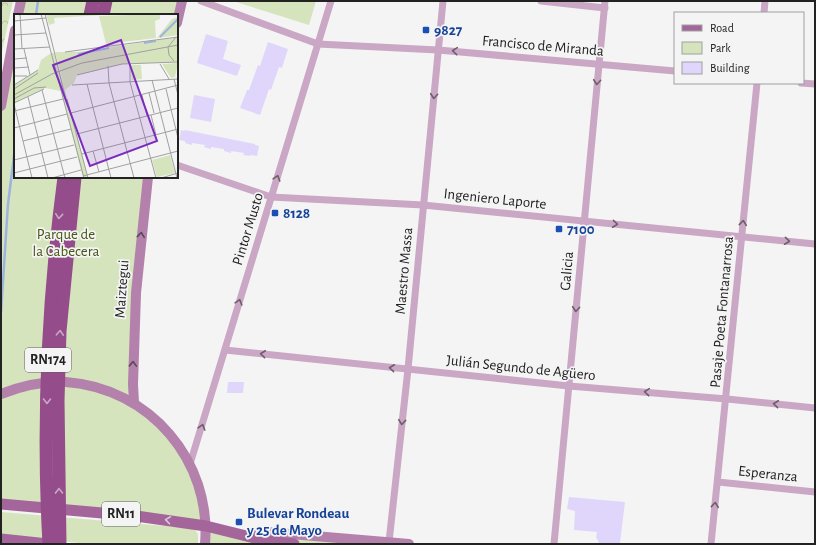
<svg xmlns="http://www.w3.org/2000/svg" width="816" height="545" font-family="'Alegreya Sans',sans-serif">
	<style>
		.green { fill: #d6e4bd }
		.forest { fill: url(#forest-crowns) }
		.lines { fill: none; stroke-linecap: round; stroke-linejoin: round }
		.stream { stroke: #9cb4dd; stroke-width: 2.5 }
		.building { fill: #e0d6fc }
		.street { stroke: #caa7c4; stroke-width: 7 }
		.secondary { stroke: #b481ac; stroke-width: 10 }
		.primary { stroke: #a3659a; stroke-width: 11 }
		.highway { stroke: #944c8a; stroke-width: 13 }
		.highway-bridge { stroke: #944c8a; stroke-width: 13 }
		.oneway { stroke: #6e5e6b }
		.oneway2 { stroke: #c9a8c5 }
		.oneway3 { stroke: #5c485a }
		.oneway4 { stroke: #dcc9da }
		.transit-dot { fill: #1a4fb4; stroke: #f4f4f5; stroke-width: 1.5 }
		.labels { text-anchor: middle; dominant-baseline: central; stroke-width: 3.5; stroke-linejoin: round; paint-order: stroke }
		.shield { fill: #f4f4f5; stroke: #616162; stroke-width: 1 }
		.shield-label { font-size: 14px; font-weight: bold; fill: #222223 }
		.transit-label { font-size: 15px; font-weight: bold; fill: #164399; stroke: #f4f4f5; text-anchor: start }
		.street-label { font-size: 15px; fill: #222223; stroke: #f4f4f5 }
		.park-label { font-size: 15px; fill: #455710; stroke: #f4f4f5 }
		.inset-river { fill: none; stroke: #9cb4dd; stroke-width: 2 }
		.inset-road { fill: none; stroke: #a0a0a1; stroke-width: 1 }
		.view { fill: #7b2cbf; fill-opacity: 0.15; stroke: #7b2cbf; stroke-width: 2 }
		.inset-edge { fill: none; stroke: #222223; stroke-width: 2 }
	</style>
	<defs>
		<pattern id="forest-crowns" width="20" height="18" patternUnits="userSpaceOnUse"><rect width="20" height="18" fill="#d6e4bd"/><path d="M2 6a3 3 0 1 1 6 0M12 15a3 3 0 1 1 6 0" fill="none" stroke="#b7c3a2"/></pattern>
	</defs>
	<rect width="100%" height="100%" fill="#f4f4f5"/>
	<g class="green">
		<polygon points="21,1 182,1 177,15 18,15"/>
		<polygon points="233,1 316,1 309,25"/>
		<polygon points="15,30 15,177 148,177 134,403 145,411 190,464 206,526 250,536 409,544 205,544 206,526 1,504 1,106"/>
		<polygon points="1,512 189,528 195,530 198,534 198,544 89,544 1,535"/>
	</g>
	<polygon class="forest" points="1,1 13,1 1,56"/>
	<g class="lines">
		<g class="stream">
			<polyline points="36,15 38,1"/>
			<polyline points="1,312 8,204 15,148"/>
		</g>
	</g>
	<g class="building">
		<polygon points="206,34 228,41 223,59 241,65 237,76 197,63"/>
		<polygon points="268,42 288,49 282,68 279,67 271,90 269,89 260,115 240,108 247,90 249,90 258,65 260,66"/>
		<polygon points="194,95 215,99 211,122 190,118"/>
		<polygon points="181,130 184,131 185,130 255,144 255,145 259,146 257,156 250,155 250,156 243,155 244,153 231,151 231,153 224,151 224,149 211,147 211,149 204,147 205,145 192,143 192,145 185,143 185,141 179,140"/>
		<polygon points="228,382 244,382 243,393 227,393"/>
		<polygon points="569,497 625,502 620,543 602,544 599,543 596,537 597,532 574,530 575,511 567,509"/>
	</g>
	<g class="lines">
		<g class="street">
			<polyline points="201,1 318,44 438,50 675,71"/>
			<polyline points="541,1 605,8"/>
			<polyline points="764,13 765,1"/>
			<polyline points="801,83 815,84"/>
			<polyline points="177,165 271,197 423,205 815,244"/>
			<polyline points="225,350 569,386 727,399 815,408"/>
			<polyline points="190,464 331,1"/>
			<polyline points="718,482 815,492"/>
			<polyline points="389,542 408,369 443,1"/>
			<polyline points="554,544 605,1"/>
			<polyline points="711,544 757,83"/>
		</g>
		<g class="secondary">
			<polyline points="18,15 21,1"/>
			<polyline points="177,23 182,1"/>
			<polyline points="1,106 15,30"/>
			<path d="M1 394C22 386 44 381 66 382 150 388 212 461 205 544"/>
			<polyline points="134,403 133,384 136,293 148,177"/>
			<polyline points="250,536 267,532 409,544"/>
		</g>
		<g class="primary">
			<polyline points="1,504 136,516 206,526 267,541 294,544"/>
			<polyline points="1,539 48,544"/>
		</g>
		<g class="highway">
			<polyline points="90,15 93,1"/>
			<polyline points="103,15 106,1"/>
		</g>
		<g class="highway-bridge">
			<path d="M49 544C42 422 48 298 64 177"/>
			<polyline points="60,544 58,401 60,331 75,177"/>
		</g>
	</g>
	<defs><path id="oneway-chevron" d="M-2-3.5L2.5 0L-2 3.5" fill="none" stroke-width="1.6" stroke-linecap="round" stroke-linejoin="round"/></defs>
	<g class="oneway">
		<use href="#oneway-chevron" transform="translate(455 51) rotate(-175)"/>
		<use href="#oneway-chevron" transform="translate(597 82) rotate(95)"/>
		<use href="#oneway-chevron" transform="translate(434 96) rotate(95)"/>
		<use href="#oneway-chevron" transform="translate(277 178) rotate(-73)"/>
		<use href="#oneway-chevron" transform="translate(743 223) rotate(-84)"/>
		<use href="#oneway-chevron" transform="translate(615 224) rotate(6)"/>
		<use href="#oneway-chevron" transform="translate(787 241) rotate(6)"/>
		<use href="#oneway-chevron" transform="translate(239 302) rotate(-73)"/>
		<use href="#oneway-chevron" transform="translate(576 309) rotate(95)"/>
		<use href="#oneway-chevron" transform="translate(263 354) rotate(-174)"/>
		<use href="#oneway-chevron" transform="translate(392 368) rotate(-174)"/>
		<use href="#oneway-chevron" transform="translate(647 392) rotate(-175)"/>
		<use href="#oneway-chevron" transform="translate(776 404) rotate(-174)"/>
		<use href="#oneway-chevron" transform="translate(402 422) rotate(96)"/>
		<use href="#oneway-chevron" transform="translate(202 427) rotate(-73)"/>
		<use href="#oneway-chevron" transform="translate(715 505) rotate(-84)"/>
	</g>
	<g class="oneway2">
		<use href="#oneway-chevron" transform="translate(59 216) rotate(96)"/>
		<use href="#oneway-chevron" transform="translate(60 333) rotate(-87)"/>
		<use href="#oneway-chevron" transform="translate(47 401) rotate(91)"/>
		<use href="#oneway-chevron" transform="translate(59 491) rotate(-91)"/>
	</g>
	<g class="oneway3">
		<use href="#oneway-chevron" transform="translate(141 235) rotate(-84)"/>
		<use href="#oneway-chevron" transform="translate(133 364) rotate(-88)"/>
	</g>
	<use class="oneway4" href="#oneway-chevron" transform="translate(168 520) rotate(-172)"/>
	<g class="transit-dot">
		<rect x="422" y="26" width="8" height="8" rx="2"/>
		<rect x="271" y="209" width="8" height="8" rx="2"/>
		<rect x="555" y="225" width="8" height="8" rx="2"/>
		<rect x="235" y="518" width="8" height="8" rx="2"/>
	</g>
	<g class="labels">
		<g class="shield">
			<rect x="25" y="348" width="46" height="24" rx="3"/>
			<rect x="102" y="502" width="38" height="24" rx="3"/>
		</g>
		<g class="shield-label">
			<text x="48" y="360">RN174</text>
			<text x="121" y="514">RN11</text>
		</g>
		<g class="transit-label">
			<text x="434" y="30">9827</text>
			<text x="283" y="213">8128</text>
			<text x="567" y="229">7100</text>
			<text x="247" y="513">Bulevar Rondeau<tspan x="247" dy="17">y 25 de Mayo</tspan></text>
		</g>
		<g class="street-label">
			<text transform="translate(543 46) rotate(5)">Francisco de Miranda</text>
			<text transform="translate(495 199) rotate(6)">Ingeniero Laporte</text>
			<text transform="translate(248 229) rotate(-73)">Pintor Musto</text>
			<text transform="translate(404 271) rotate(-85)">Maestro Massa</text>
			<text transform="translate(567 271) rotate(-85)">Galicia</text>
			<text transform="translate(122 289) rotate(-86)">Maiztegui</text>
			<text transform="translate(722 312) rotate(-85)">Pasaje Poeta Fontanarrosa</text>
			<text transform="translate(521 368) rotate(6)">Julián Segundo de Agüero</text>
			<text transform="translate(768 474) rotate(6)">Esperanza</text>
		</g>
		<g class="park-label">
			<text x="66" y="234">Parque de<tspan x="66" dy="17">la Cabecera</tspan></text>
		</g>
	</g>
	<g transform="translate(14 14)">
		<rect width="164" height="164" fill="#f4f4f5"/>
		<path d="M32 0H104L40 4 41 9 35 11ZM164 3V21L143 24 158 5ZM164 23V48L108 50 63 61 60 69 51 76 74 164H69L47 77 31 74 0 89V71L24 56 27 46 37 39H40L51 75 41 38H65ZM164 49 161 63 157 64 148 50ZM117 51H127L128 65 118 66ZM156 141 161 159 143 163 138 146Z" fill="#d6e4bd"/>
		<path d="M146 0V5L141 7 142 24 92 30 85 2Z" fill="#d6e4bd"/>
		<path class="inset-river" d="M146 23 164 5M130 29 142 27M64 40 95 34"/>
		<path class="inset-road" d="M6 0 8 35M27 0 70 164M31 0 52 86M0 7 32 4M0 21 32 19M0 35 36 33M10 35 16 61M51 38 164 23M0 45 13 44M160 47 155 41 154 33 162 23M116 50V68L142 164M146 50 155 65M94 52 95 69 120 164M0 54 15 53M63 61 108 50 164 48M0 62H13M160 65 164 81M138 66 163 164M73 70 97 164M0 71 24 56M58 71 164 65M0 75 24 59M152 75 164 124M28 76 51 164M135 79 140 99M0 81 38 60 68 49 164 31M128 81 133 102M14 83 34 164M0 85 20 74 32 73M53 85 74 164M0 89 30 75M0 90 18 164M0 97 49 85M57 99 164 71M137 101 142 121M0 114 53 100M63 120 164 94M9 127 57 115M79 137 85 158M68 140 164 115M0 146 60 131M0 159 63 143M69 162 164 137M38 164 67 156M147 164 164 159"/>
		<path class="view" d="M107 26 143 127 76 152 39 51Z"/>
		<rect width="164" height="164" class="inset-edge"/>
	</g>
	<rect width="816" height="545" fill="none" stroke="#222223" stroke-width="4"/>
	<rect x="674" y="12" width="130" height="72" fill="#f4f4f5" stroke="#a0a0a1"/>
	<rect x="682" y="25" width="20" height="6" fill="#a3659a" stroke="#a0a0a1"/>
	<text x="710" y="32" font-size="12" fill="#222223">Road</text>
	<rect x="682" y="42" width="20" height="12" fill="#d6e4bd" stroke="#a0a0a1"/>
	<text x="710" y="52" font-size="12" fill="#222223">Park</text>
	<rect x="682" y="62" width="20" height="12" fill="#e0d6fc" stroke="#a0a0a1"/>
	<text x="710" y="72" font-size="12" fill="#222223">Building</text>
</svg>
